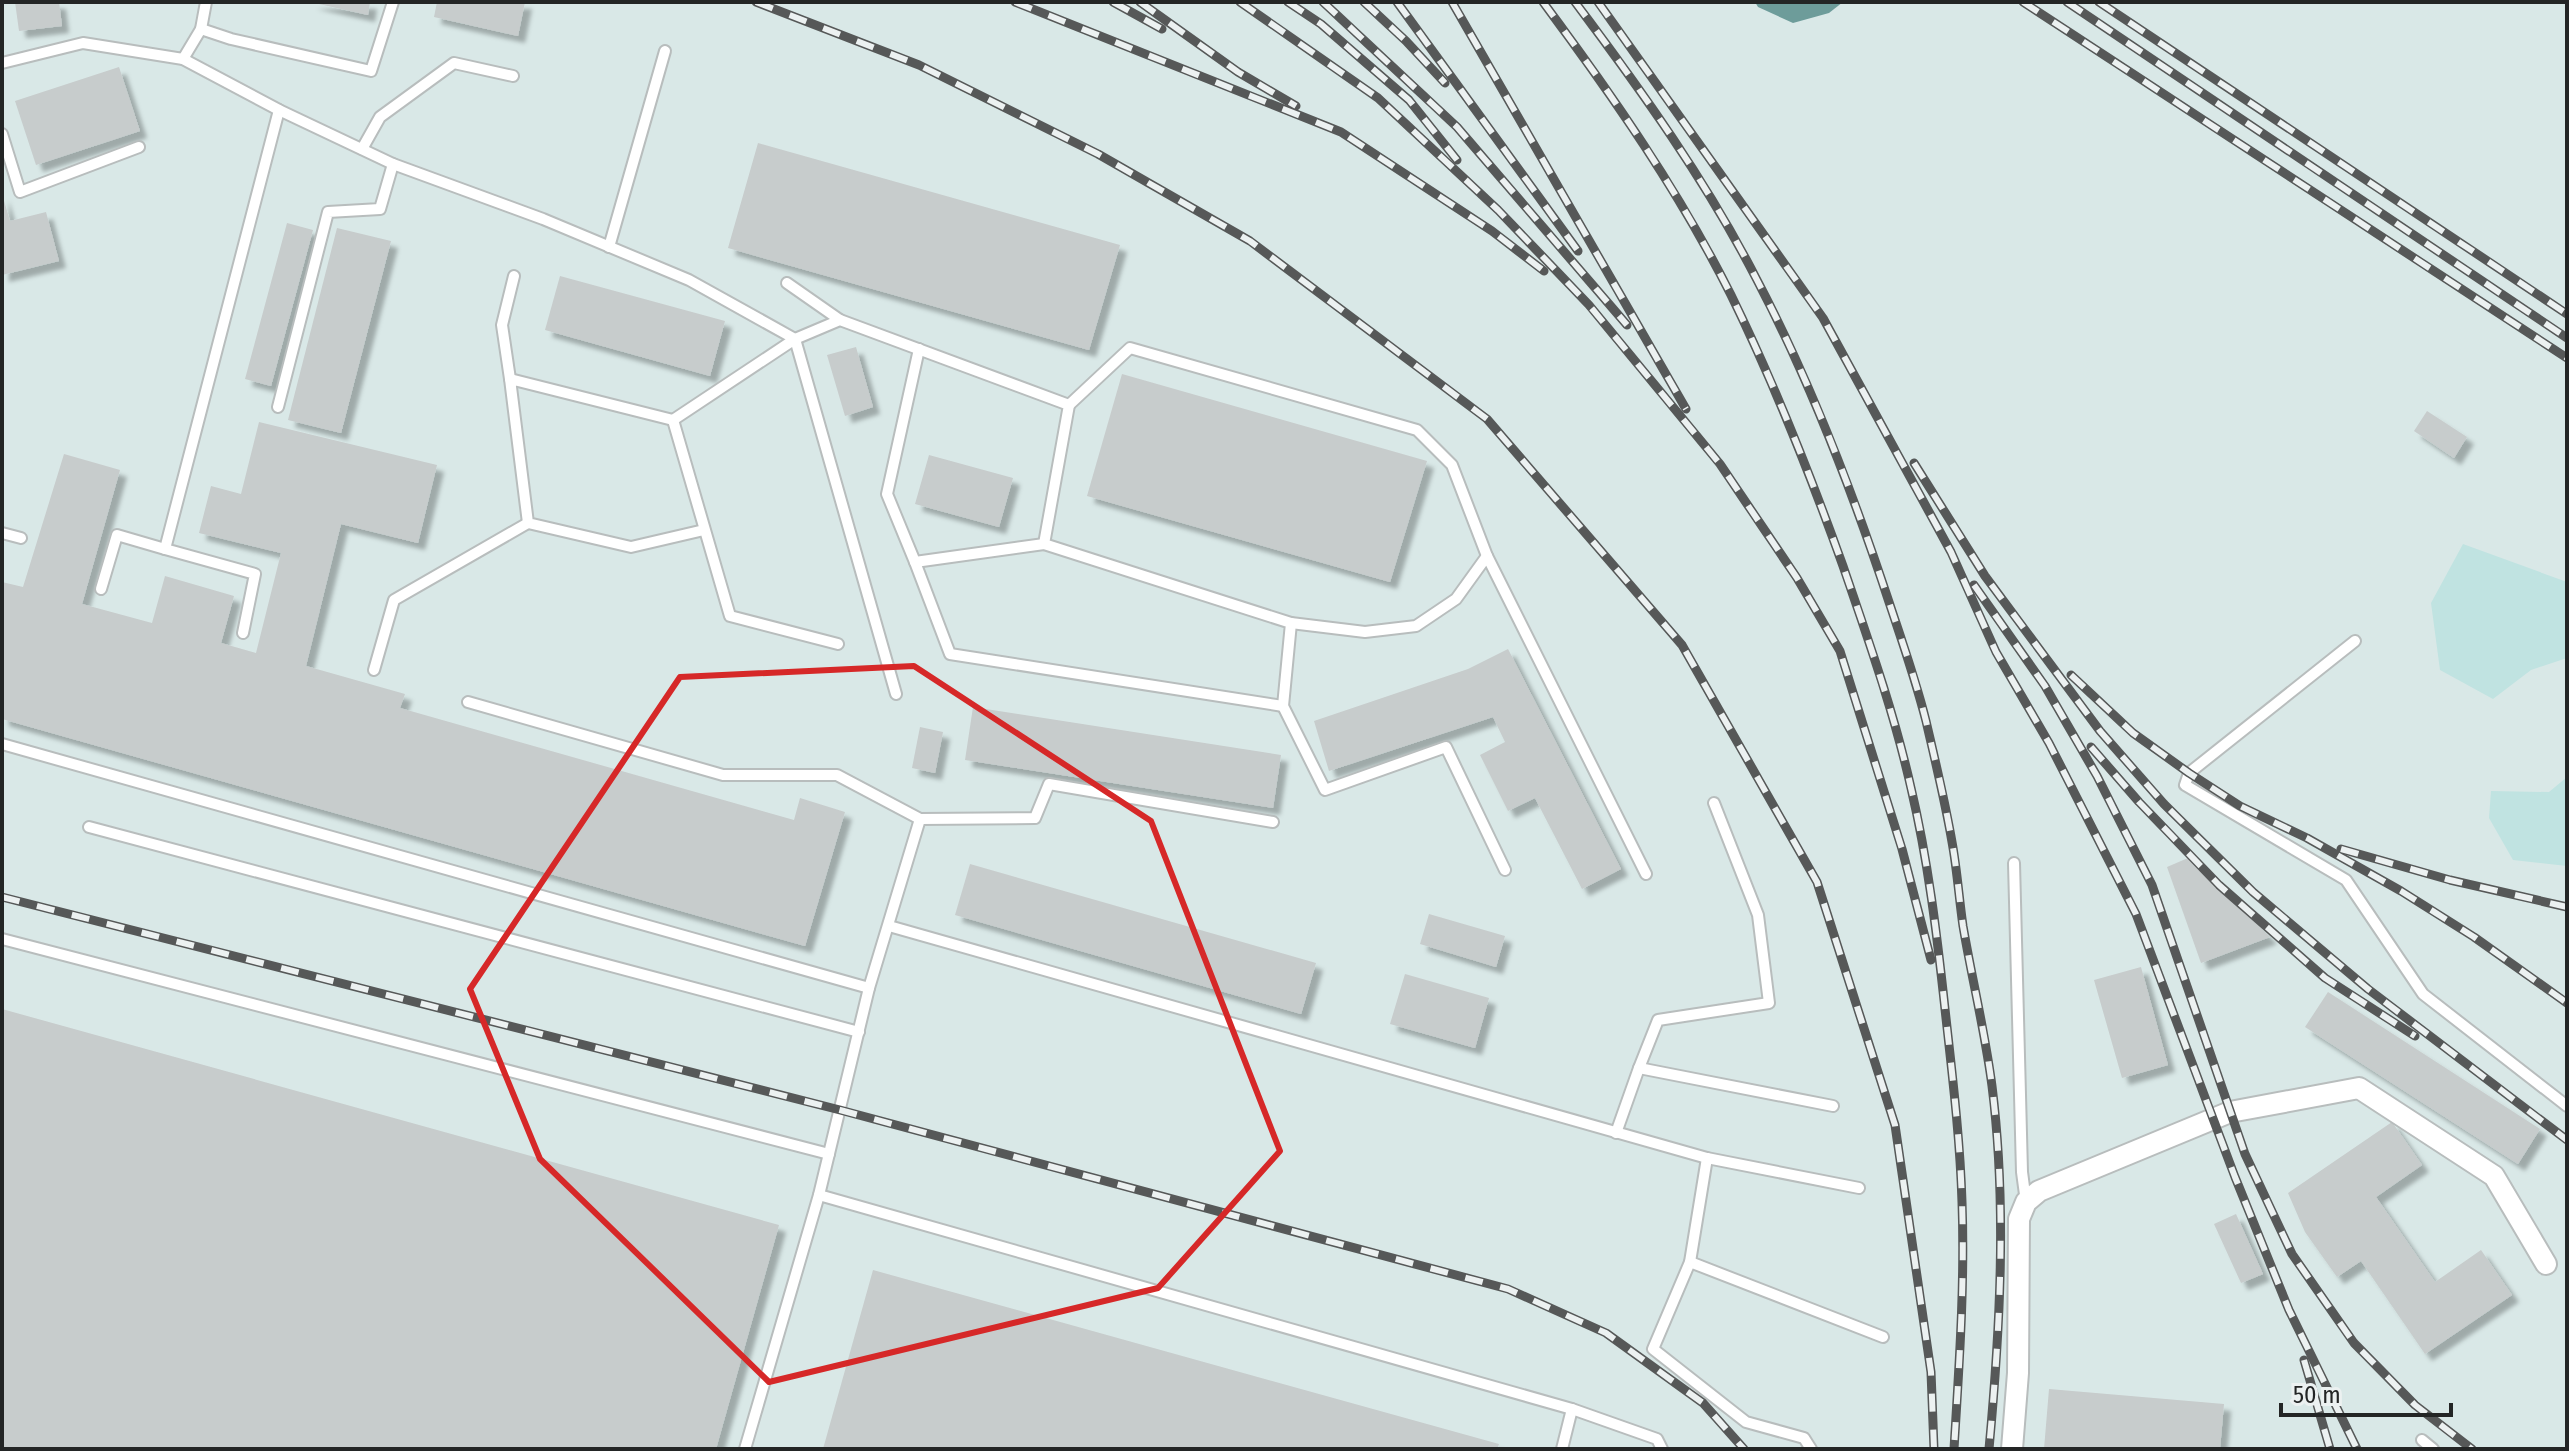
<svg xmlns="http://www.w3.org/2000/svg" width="2569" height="1451" font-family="'Fira Sans Condensed',sans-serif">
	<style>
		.built { fill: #d9e8e7 }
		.green { fill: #c0e3e1 }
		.water { fill: #6d9c9a }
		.building { fill: #c7cccc; filter: url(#shadow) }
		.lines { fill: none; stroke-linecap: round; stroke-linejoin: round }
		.lane-casing { stroke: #b8bdbd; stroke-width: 14 }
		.street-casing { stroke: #b8bdbd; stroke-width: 24 }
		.lane { stroke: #fff; stroke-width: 10 }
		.street { stroke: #fff; stroke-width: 20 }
		.rail-casing { stroke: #565858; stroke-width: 9 }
		.rail { stroke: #ecf1f1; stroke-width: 6; stroke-dasharray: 18; stroke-linecap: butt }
		.marked { fill: none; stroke: #d62828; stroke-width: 6; stroke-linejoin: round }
	</style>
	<defs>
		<filter id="shadow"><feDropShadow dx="7" dy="7" stdDeviation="2" flood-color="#0004"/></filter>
	</defs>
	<rect width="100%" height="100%" fill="#ecf1f1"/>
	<rect class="built" x="2" y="2" width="2565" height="1447"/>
	<g class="green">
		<polygon points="2463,544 2567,582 2567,658 2531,670 2493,699 2440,670 2431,603"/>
		<polygon points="2567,777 2567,866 2513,860 2489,818 2491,791 2549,792"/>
	</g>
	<polygon class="water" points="1755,2 1843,2 1829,13 1793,23 1758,7"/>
	<g class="building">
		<polygon points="15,2 59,2 62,26 19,31"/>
		<polygon points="310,2 370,2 368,15"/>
		<polygon points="437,2 525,2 518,36 434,17"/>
		<polygon points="119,67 140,131 36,165 15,101"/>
		<polygon points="758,143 1120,245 1089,350 728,248"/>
		<polygon points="2,194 10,221 46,212 59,261 2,275"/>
		<polygon points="287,223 313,230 271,386 245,379"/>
		<polygon points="337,228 391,241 341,433 288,420"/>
		<polygon points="560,276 725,321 710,376 545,330"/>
		<polygon points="856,347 873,407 845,416 827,355"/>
		<polygon points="1122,374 1427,461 1390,582 1087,496"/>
		<polygon points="2427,411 2467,437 2454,458 2414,431"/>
		<polygon points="259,422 437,465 418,543 341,524 306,666 405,694 400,708 794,820 800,798 845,812 805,946 2,719 2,582 23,587 64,454 120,470 82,604 152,623 165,576 234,596 221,643 256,653 281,553 199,533 211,486 241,494"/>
		<polygon points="929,455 1013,478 999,527 915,504"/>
		<polygon points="1508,649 1621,869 1582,889 1535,798 1508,811 1480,755 1505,742 1493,717 1329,771 1314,721 1468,669"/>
		<polygon points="973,707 1281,755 1273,808 965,760"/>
		<polygon points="920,727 943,732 935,773 912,768"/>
		<polygon points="2188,858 2270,937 2201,963 2167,867"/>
		<polygon points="970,864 1316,963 1301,1014 955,915"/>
		<polygon points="1429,914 1505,936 1496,967 1420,944"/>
		<polygon points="2141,967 2168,1065 2122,1078 2094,980"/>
		<polygon points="1405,974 1489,998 1475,1048 1390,1024"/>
		<polygon points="2328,992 2540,1129 2518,1164 2305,1027"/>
		<polygon points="2,1009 779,1225 716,1449 2,1449"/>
		<polygon points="2392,1122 2422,1165 2376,1197 2435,1282 2481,1250 2512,1295 2425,1354 2361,1261 2337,1277 2305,1232 2288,1193"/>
		<polygon points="2236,1214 2263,1274 2241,1283 2214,1224"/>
		<polygon points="873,1270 1499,1444 1497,1449 823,1449"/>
		<polygon points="2049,1389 2224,1404 2220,1449 2044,1449"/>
	</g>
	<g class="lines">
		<defs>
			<g id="lane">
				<polyline points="201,29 231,39 371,71 393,2"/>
				<polyline points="183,59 201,29 206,2"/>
				<polyline points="2,63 83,43 183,59 279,110 393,164 543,219 689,280 795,339 896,694"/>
				<polyline points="2,134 20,192 139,147"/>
				<polyline points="362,149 380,117 454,63 513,76"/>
				<polyline points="609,247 665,51"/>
				<polyline points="787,283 840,320"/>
				<polyline points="919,349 887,494 915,562 1044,544"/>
				<polyline points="510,379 502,325 514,276"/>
				<polyline points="1069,405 1130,348 1417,430 1452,465 1487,556"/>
				<polyline points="278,407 328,212 380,209 393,164"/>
				<polyline points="673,420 510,379 528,523 631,547 704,530"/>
				<polyline points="2,533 21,538"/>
				<polyline points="915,562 950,654 1283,706"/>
				<polyline points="101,589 117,535 165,549"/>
				<polyline points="1291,623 1365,632 1416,626 1456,599 1487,556 1646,874"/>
				<polyline points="243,633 255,574 165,549 279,110"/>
				<polyline points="2355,641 2189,773 2185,785 2346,880 2423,994 2567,1106"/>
				<polyline points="838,644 730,616 673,420 795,339 840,320 1069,405 1044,544 1291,623 1283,706 1325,790 1446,747 1505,870"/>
				<polyline points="374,670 394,600 528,523"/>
				<polyline points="468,702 723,775 837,775 920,819"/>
				<polyline points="2,744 869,988"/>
				<polyline points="1714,803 1758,915 1769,1003 1658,1020 1639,1068 1833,1106"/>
				<polyline points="89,827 859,1032"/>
				<polyline points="2014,863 2022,1172 2026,1202"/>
				<polyline points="889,926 1707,1158 1859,1188"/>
				<polyline points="2,939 829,1154"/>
				<polyline points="1616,1133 1639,1068"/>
				<polyline points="1707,1158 1690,1262 1653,1349 1746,1422 1804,1438 1811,1449"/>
				<polyline points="819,1195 1572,1409 1562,1449"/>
				<polyline points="1690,1262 1883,1337"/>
				<polyline points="1572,1409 1657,1439 1662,1449"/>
				<polyline points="2422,1440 2433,1449"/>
				<polyline points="745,1449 819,1195 869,988 920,819 1035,818 1049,784 1273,822"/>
			</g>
			<polyline id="street" points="2012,1449 2018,1373 2019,1219 2026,1202 2039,1191 2230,1112 2359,1088 2494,1176 2546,1264"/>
		</defs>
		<use href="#lane" class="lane-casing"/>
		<use href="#street" class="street-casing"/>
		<use href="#lane" class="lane"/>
		<use href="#street" class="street"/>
		<defs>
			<g id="rail">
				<polyline points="756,2 919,65 1098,154 1250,241 1487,419 1682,645 1817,882 1895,1125 1931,1372 1934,1449"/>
				<polyline points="1015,2 1341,132 1492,231 1544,271"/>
				<polyline points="1113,2 1162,29"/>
				<polyline points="1140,2 1238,72 1296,106"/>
				<polyline points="1240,2 1378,98 1498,210 1589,305 1720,464 1797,578 1840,651 1902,849 1931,960"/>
				<polyline points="1288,2 1321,24 1409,100 1457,160"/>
				<polyline points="1323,2 1457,127 1627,325"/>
				<polyline points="1364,2 1406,41 1445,83"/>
				<polyline points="1397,2 1578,251"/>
				<polyline points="1452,2 1686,409"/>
				<path d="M1543 2C1612 95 1679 191 1731 295 1774 383 1810 474 1843 566 1868 639 1894 712 1911 788 1928 860 1937 935 1945 1009 1952 1073 1960 1137 1962 1202 1965 1284 1959 1367 1954 1449"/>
				<path d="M1575 2C1641 90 1707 182 1757 280 1811 383 1853 493 1889 602 1902 641 1916 681 1926 721 1935 760 1945 801 1952 842 1957 869 1959 898 1963 926 1972 979 1985 1032 1992 1086 2007 1205 2000 1330 1989 1449"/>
				<polyline points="1598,2 1823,318 1951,552 1996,652 2049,743 2136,914 2235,1177 2289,1310 2357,1449"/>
				<polyline points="2023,2 2567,358"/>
				<polyline points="2067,2 2567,338"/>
				<polyline points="2099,2 2567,314"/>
				<polyline points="1914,463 1985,576 2100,731 2164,804 2253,892 2368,989 2567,1140"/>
				<polyline points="1974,585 2045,686 2097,776 2152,885 2245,1154 2292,1254 2354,1343 2415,1405 2472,1449"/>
				<polyline points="2071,675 2133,733 2189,773 2240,806 2307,838 2401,891 2474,937 2567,1003"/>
				<polyline points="2091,747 2139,802 2219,885 2325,978 2415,1036"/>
				<polyline points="2341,849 2450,880 2567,907"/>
				<polyline points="2,897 840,1110 1508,1289 1606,1333 1703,1403 1744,1449"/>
				<polyline points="2304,1360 2330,1449"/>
			</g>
		</defs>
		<use href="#rail" class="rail-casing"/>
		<use href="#rail" class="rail"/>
	</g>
	<path class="marked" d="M914 666 1151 821 1280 1151 1158 1288 769 1382 540 1159 470 989 680 677Z"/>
	<rect width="2569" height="1451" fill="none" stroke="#232525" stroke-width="8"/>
	<path d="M2281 1403v12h170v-12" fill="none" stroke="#232525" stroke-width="4"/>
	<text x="2293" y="1403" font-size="24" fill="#232525" stroke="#ecf1f1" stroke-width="6" paint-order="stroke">50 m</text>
</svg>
